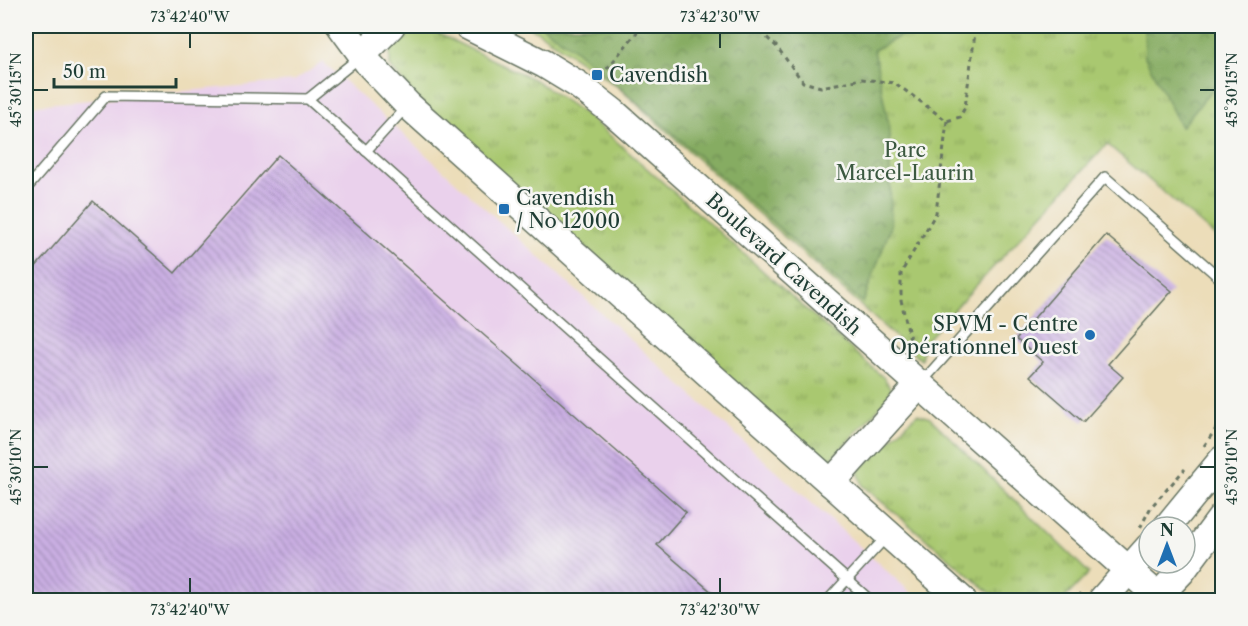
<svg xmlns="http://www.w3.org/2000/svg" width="1248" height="626" font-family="'Libre Caslon Text',serif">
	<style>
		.built { fill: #ead1ec }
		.grass { fill: url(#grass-tufts); stroke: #648252; stroke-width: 1.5 }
		.forest { fill: url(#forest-crowns); stroke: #52744b; stroke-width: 1.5 }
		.building { fill: url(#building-back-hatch) }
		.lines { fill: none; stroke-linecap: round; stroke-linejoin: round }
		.lane-casing { stroke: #677563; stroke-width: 12 }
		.secondary-casing { stroke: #677563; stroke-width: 30 }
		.path { stroke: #677563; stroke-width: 3; stroke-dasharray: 4.5 4.5; stroke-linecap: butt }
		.lane { stroke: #fff; stroke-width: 9 }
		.secondary { stroke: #fff; stroke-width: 27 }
		.ticks { fill: none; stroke: #1f3d34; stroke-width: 2 }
		.poi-dot { fill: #1f6fb2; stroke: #f6f6f2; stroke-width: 2 }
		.labels { text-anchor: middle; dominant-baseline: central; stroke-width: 5; stroke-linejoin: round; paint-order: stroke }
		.poi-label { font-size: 20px; fill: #1f3d34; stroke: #f6f6f2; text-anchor: start }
		.park-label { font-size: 20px; fill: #3b5940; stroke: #f6f6f2 }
		.street-label { font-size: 20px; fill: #1f3d34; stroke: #f6f6f2 }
		.neatline { fill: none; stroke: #1f3d34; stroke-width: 2 }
		.ticks-label { font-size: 15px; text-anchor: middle; fill: #1f3d34 }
	</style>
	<defs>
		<pattern id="grass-tufts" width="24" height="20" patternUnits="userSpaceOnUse" patternTransform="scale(1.5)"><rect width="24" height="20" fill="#a9c86f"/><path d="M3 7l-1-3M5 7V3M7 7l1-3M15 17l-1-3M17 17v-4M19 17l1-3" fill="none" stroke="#89a45c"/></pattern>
		<pattern id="forest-crowns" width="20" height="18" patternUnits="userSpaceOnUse" patternTransform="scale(1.5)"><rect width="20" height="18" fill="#86ac62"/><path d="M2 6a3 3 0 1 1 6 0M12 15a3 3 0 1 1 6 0" fill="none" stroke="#6d8d52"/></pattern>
		<pattern id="building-back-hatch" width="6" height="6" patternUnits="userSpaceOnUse" patternTransform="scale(1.5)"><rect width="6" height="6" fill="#caafe3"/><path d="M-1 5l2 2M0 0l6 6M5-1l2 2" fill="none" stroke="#a390b9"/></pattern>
	</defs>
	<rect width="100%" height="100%" fill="#f6f6f2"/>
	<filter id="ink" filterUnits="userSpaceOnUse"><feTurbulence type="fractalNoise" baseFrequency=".0167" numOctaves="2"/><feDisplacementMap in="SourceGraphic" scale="12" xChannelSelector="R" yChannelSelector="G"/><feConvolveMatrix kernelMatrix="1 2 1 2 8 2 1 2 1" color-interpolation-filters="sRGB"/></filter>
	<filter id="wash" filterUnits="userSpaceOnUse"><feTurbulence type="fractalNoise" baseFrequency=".008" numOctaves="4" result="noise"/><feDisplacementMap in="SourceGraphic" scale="24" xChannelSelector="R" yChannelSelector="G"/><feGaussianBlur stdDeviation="1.35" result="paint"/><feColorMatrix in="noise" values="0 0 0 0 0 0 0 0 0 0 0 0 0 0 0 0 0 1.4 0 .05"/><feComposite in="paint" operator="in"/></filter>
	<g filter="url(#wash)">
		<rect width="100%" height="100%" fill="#ecddb9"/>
		<polygon class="built" points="323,62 919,600 26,600 26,106 294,81"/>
		<g class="grass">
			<polygon points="422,26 535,80 590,118 885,379 893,393 831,459 812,453 425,107 390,66 390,50 405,33"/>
			<polygon points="526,26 1222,26 1222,242 1107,144 924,342 921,360 619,88 537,31"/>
			<polygon points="917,414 930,418 1089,573 1063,600 999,600 863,486 858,471"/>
		</g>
		<g class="forest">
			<polygon points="541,26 920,26 874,50 889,127 891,226 863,303 666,127 573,48"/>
			<polygon points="1144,26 1222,26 1222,78 1181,127 1145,57"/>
		</g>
		<g id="blocks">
			<g class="building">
				<polygon points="278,155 686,512 657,545 721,600 26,600 26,278 93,201 175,273"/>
				<polygon points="1106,235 1172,291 1108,364 1123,377 1083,422 1030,376 1043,362 1016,339"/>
			</g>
		</g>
	</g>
	<g filter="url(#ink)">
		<use href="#blocks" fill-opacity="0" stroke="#677563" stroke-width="1.5"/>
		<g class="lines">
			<defs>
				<g id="lane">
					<polyline points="308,99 360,57"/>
					<polyline points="366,151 407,106"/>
					<polyline points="26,189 106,96 308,99 870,600"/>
					<polyline points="922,382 1105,177 1222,280"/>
					<polyline points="828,600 887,536"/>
				</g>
				<g id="secondary">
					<polyline points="341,26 369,64 408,105 962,600"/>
					<polyline points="468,26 544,64 577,84 613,112 1162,600"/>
					<polyline points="362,55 391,26"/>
					<polyline points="831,483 920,384"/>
					<polyline points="1167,527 1222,460"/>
					<polyline points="1102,600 1149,547"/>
					<polyline points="1154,600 1181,572 1222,517"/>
				</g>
			</defs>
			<use href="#lane" class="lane-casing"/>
			<use href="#secondary" class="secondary-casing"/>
			<g class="path">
				<polyline points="743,26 763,34 777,47 803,82 821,87 862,79 895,83 947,121 960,117 965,107 976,26"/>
				<polyline points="601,76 642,26"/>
				<polyline points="912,348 901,300 901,273 936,213 947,121"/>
				<polyline points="1204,446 1222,420"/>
				<polyline points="1140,528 1151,507 1185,469"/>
				<polyline points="1074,600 1081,593"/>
			</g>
			<use href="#lane" class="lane"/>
			<use href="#secondary" class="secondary"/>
		</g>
	</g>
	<path class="ticks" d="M190 33V48M720 33V48M33 90H48M1200 90H1215M33 467H48M1200 467H1215M190 578V593M720 578V593"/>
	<g class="poi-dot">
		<rect x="591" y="69" width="12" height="12" rx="3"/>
		<rect x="498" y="203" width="12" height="12" rx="3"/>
		<circle cx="1090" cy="335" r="6"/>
	</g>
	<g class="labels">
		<g class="poi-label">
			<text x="609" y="75">Cavendish</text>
			<text x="516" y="198">Cavendish<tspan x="516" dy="23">/ No 12000</tspan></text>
			<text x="1078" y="324" text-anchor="end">SPVM - Centre<tspan x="1078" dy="23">Opérationnel Ouest</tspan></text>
		</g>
		<g class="park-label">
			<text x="905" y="150">Parc<tspan x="905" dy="23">Marcel-Laurin</tspan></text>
		</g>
		<g class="street-label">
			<text transform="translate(784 264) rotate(42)">Boulevard Cavendish</text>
		</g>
	</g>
	<rect width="1248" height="626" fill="none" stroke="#f6f6f2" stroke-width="66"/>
	<g transform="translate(1167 545)"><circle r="28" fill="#f6f6f2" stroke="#a0aca6" stroke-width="1.5"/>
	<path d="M0-4.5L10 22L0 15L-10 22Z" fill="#1f6fb2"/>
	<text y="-9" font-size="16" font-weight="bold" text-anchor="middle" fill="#1f3d34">N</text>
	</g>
	<path d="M54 78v9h122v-9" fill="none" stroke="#1f3d34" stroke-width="3"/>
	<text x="63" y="78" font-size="18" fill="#1f3d34" stroke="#f6f6f2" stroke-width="4.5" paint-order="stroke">50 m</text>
	<rect x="33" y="33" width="1182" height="560" class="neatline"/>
	<g class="ticks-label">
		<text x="190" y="22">73°42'40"W</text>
		<text x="720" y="22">73°42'30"W</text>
		<text transform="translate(16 90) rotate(-90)" y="5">45°30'15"N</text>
		<text transform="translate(1232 90) rotate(-90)" y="5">45°30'15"N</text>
		<text transform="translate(16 467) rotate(-90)" y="5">45°30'10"N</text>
		<text transform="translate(1232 467) rotate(-90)" y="5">45°30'10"N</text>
		<text x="190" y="615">73°42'40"W</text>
		<text x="720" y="615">73°42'30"W</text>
	</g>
</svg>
